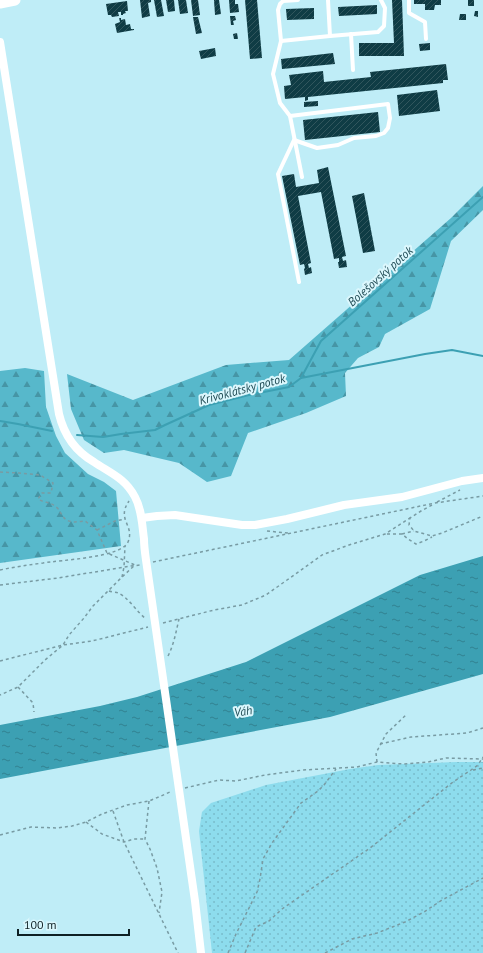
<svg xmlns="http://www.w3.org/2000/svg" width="483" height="953" font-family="'PT Sans',sans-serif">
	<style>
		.grass { fill: url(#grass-dots) }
		.forest { fill: url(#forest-firs) }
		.water { fill: url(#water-ripples) }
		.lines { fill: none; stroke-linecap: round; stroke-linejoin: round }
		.stream { stroke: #3ca0b3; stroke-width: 2 }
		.building { fill: url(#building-hatch) }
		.path { stroke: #789ba3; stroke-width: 1.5; stroke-dasharray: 3 3; stroke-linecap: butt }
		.service { stroke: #fff; stroke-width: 4 }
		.minor { stroke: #fff; stroke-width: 8 }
		.secondary { stroke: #fff; stroke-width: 11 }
		.labels { text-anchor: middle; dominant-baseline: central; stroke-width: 4; stroke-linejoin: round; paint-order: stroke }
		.water-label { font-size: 12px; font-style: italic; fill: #224d56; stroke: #dbf7fd }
	</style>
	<defs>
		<pattern id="grass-dots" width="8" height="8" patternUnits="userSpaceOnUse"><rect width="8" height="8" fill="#8ddced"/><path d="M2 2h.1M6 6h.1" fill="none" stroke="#78bccb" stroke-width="1.8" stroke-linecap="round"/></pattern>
		<pattern id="forest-firs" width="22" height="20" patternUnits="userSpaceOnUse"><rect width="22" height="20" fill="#57b8cb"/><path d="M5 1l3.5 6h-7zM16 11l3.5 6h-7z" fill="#4695a5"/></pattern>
		<pattern id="water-ripples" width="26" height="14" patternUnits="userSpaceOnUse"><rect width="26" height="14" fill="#3ca0b3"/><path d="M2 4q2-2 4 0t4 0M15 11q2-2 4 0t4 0" fill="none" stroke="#318291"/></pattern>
		<pattern id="building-hatch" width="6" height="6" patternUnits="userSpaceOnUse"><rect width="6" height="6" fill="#0f3c45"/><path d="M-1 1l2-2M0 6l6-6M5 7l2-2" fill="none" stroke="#31565d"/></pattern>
	</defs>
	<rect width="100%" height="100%" fill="#bfedf7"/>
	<polygon class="grass" points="456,762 483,762 483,953 212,953 199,831 202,812 211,803 266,785 350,769 378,765"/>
	<g class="forest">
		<polygon points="483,186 483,210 451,241 430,309 385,334 379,347 358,358 345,373 346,396 306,413 248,433 231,476 207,482 179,463 124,450 104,453 84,440 71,409 67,374 133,400 226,365 289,360 451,218"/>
		<polygon points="25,368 44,371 46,407 56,436 65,453 88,474 104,482 116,491 121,546 0,563 0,371"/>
	</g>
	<polygon class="water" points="483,556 483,674 330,717 0,779 0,725 100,706 137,697 246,662 420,575"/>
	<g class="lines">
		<g class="stream">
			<polyline points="301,378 321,341 483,197"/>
			<polyline points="0,421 18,424 52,431"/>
			<polyline points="77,435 103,437 121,434 155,430 165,425 209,405 249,395 289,387 301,378 425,354 452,350 483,356"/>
		</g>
	</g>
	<g class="building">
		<polygon points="140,0 151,0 151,2 148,3 150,16 142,18"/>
		<polygon points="154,0 161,0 164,16 157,17"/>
		<polygon points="166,0 174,0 175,11 168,12"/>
		<polygon points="178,0 186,0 188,13 180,14"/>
		<polygon points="191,0 198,0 200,15 193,16"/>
		<polygon points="214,0 219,0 221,14 215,15"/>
		<polygon points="229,0 235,0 235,4 238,4 239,12 230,13"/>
		<polygon points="245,0 257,0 262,58 250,59"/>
		<polygon points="392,0 402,0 404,56 359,56 359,43 394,43"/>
		<polygon points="414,0 441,0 441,5 435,5 434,10 425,10 425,4 414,4"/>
		<rect x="468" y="0" width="6" height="6"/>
		<polygon points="127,1 128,11 125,11 126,13 123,14 123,15 121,15 121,12 118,12 119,16 112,17 111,15 108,15 106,4"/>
		<polygon points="377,5 377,14 339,16 338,7"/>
		<polygon points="314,8 314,19 287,20 286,9"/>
		<polygon points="475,11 478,11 478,17 474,16"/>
		<polygon points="460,14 466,14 466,20 459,20"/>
		<polygon points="230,16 235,16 236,20 233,21 234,25 231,25"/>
		<polygon points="193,17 198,17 202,33 196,34"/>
		<polygon points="119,18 121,18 121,20 125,19 126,25 130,24 131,29 134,29 134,30 117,33 115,24 120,22"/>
		<polygon points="237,33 238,39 234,39 233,34"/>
		<polygon points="430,43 430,50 420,51 419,44"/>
		<polygon points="215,48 216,56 201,59 199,51"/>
		<polygon points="333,53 335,64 282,69 281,59"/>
		<polygon points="446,64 448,80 443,80 443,83 308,97 308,100 305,101 305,97 285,99 284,86 291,85 289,75 323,71 324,82 371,77 370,72"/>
		<polygon points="437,90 440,111 399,116 397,95"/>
		<polygon points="318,101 318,106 304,107 304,102"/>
		<polygon points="378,112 380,132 305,140 303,120"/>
		<polygon points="328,167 346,256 342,257 343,261 346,260 347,267 339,268 338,262 339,262 339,258 334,259 321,192 298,196 311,263 308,264 309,268 311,267 312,273 305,275 304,269 305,268 304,264 300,265 282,176 294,174 296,187 319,183 317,170"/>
		<polygon points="364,193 375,251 363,253 352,196"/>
	</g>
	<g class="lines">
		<g class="path">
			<path d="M0 472 19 473 40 475 53 483 51 493H42L38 499C44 503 51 502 56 507 59 509 60 512 62 515 67 524 76 522 85 521L97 530 107 553 135 565 122 577 93 606 84 618 69 635 63 645 45 660 18 687 0 695"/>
			<polyline points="437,502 460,490"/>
			<polyline points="432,505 421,511 410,518 409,525 414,531 432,536 442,533 483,516"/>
			<polyline points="97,530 115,521 125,519"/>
			<polyline points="267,531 277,532 289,533"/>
			<polyline points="387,534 402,534 408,539 416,544 424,541 432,537"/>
			<polyline points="402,534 414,531"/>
			<polyline points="153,562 435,503 483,496"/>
			<path d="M0 570C14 567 28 565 43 563 59 560 121 558 128 542 135 525 116 520 129 501"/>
			<polyline points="122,577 124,567 125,546"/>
			<polyline points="0,585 58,578 131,566 140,565"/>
			<path d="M109 591C112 592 116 592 118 593 128 597 137 612 146 619"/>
			<polyline points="163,623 214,610 242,605 266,595 322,555 349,545 385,534 410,518"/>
			<path d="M168 656C174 644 176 632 179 619"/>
			<polyline points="0,661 63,645 92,641 148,627"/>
			<polyline points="18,687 33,703 34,712"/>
			<polyline points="380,744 411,737 467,733 483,728"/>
			<polyline points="377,762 376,753 386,734 407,714"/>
			<polyline points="473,770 483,768"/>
			<polyline points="185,788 219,780 236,781 265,775 303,770 357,767 377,762 403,764 428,762 446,758 483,759"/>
			<polyline points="149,801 145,839 150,849 157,868 162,892 159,913"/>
			<polyline points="113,811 124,842 178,953"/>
			<polyline points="86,822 102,834 124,842 134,839 145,839"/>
			<polyline points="0,835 31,827 57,828 72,826 86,822 102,814 127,805 149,801 161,796 172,791"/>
			<polyline points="228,953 236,934 257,892 260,879 263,859 272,843 301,803 318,791 324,785 336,769"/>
			<polyline points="245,953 256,927 269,921 282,909 370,848 453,782 471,770 478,765 483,757"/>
			<polyline points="325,953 352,939 377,933 405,922 424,912 442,900 483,878"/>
		</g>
		<g class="service">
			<polyline points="298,0 283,1 280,4 278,10 281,41 273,74 280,103 290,116 302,177"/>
			<polyline points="328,0 330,36"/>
			<polyline points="409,0 409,13 425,22 426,39"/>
			<polyline points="351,34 353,70"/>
			<polyline points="281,41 330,36 378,32 384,26 385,8 381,0"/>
			<polyline points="290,116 388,104 390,118 388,128 384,133 376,136 354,138 338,145 317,148 294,140 278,174 299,282"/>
		</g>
		<g class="minor">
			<path d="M0 42 59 414C64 435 75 451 94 462 110 473 125 478 135 497 142 510 142 525 144 539 144 546 145 553 146 560L195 901 201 953"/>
			<polyline points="142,518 157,516 175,515 242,525 255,525 287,519 344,505 402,497 462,481 483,478"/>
		</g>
		<polyline class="secondary" points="0,3 15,0"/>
	</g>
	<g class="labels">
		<g class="water-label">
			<text transform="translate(380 276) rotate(-42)">Bolešovský potok</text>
			<text transform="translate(242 389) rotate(-15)">Krivoklátsky potok</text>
			<text transform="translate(243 711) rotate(-9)">Váh</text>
		</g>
	</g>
	<path d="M18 929v6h111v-6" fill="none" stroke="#0e2024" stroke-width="2"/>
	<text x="24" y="929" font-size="12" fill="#0e2024" stroke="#dbf7fd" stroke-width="3" paint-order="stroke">100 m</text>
</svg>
